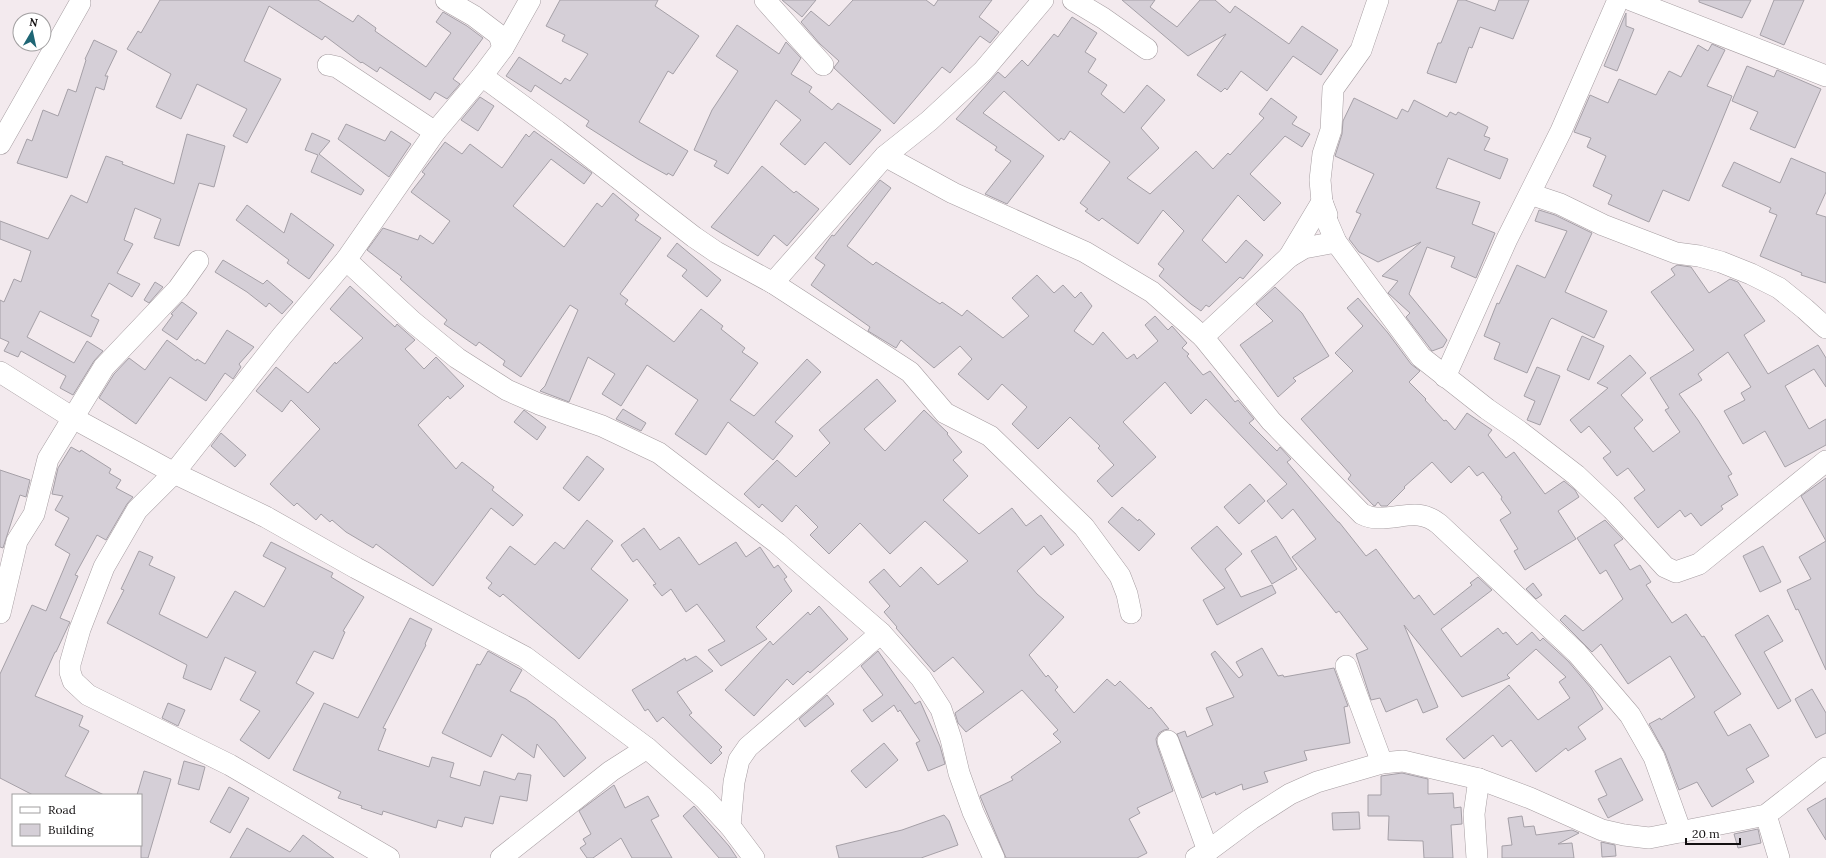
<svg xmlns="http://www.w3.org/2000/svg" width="1826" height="858" font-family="Lora,serif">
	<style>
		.building { fill: #d5cfd7; stroke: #a5a0a7 }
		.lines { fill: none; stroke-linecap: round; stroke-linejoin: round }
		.minor-casing { stroke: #a69da1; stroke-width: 22 }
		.minor { stroke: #fff; stroke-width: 21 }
	</style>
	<rect width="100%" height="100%" fill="#f3eaee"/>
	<g class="building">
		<polygon points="160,0 318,0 353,22 358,15 376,28 375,31 426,67 451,33 436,22 443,12 467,26 483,38 453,79 460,84 447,99 435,92 430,100 380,67 377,72 362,62 361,63 325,36 322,40 269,6 244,61 281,79 247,143 233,136 247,109 197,84 181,119 156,107 171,74 127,49 138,31 141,33"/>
		<polygon points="560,0 658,0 655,6 699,36 673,74 668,71 639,122 688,151 673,176 668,173 667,175 638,159 586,126 589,121 535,85 531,92 506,76 519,57 561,84 565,78 570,81 588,54 562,41 565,35 546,26"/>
		<polygon points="782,0 816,0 802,17"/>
		<polygon points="853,0 926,0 934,6 938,0 992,0 979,17 999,32 990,43 980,36 950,73 942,67 894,124 834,68 835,66 839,61 820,44 801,22 811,11 829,26"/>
		<polygon points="1122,0 1155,0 1150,7 1177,27 1200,0 1215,0 1230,13 1235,6 1289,44 1302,26 1338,50 1321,75 1293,56 1267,91 1241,71 1227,90 1225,88 1221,92 1197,75 1226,34 1188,56"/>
		<polygon points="1458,0 1465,0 1495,11 1499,0 1529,0 1513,39 1480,27 1472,48 1469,47 1456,83 1427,73 1438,43 1441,43"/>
		<polygon points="1699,0 1751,0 1742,18 1699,2"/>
		<polygon points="1774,0 1804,0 1784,45 1760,35"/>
		<polygon points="1626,13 1626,26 1634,29 1617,71 1604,66"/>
		<polygon points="1072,17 1097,33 1085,52 1096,59 1088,72 1107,85 1101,94 1124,113 1147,85 1165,100 1141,128 1159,148 1127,178 1150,194 1196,151 1213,169 1228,153 1230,155 1264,118 1259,114 1271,98 1297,117 1292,124 1310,134 1302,147 1285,136 1250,174 1281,203 1264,221 1238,195 1202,240 1226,263 1246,240 1263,255 1243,279 1240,277 1209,307 1206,305 1201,311 1191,304 1159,276 1164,269 1158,264 1184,231 1163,210 1138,244 1102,218 1099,221 1085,211 1088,209 1080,203 1110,162 1070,131 1064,140 1061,138 1059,141 1004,91 983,113 1044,156 1007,204 985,194 1011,161 995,150 997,147 956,119 998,72 1005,78 1022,60 1028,66 1054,34 1058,37"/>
		<polygon points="737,25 779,54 786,42 801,58 791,74 812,87 809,92 832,110 838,103 881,130 850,165 825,142 805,165 780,144 801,120 776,100 728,174 714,166 717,161 694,150 712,110 738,71 716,56"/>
		<polygon points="94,40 117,51 105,76 108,76 104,90 96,87 67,178 17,163 27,139 32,141 43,110 58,116 68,89 76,92 86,60 85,59"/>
		<polygon points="1712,44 1725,50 1707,86 1732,96 1689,201 1663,190 1649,222 1608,204 1612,195 1593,186 1606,156 1587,147 1591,138 1574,132 1590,95 1608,103 1619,79 1656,95 1669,71 1681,77 1698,45 1708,51"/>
		<polygon points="1747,66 1774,77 1777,70 1821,89 1795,148 1750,129 1758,112 1732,101"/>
		<polygon points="480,97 494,106 478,131 461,120"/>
		<polygon points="1354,98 1397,119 1402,109 1408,112 1414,100 1447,117 1450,112 1456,115 1458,112 1488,127 1484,136 1490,138 1484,150 1508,159 1500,179 1448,158 1436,188 1480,202 1472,224 1495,233 1476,278 1451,267 1455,257 1427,247 1409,294 1447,340 1443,347 1432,351 1406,317 1410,313 1388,293 1398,281 1382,276 1421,242 1378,262 1359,252 1349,239 1361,214 1356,212 1374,174 1335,156 1342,134 1343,121"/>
		<polygon points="346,124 385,141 391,131 411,144 389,177 338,139"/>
		<polygon points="534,131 592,173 584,184 551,159 513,206 564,247 597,203 602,207 613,193 639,215 635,220 661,238 620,294 628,300 625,304 674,342 701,309 723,326 721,329 745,348 742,352 758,363 730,400 754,416 807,359 821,372 775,422 793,436 773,460 728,422 706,455 675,434 698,400 647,365 621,406 602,394 615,374 588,357 569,402 540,391 545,386 578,310 570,305 521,377 503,365 505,361 479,342 476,346 444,324 447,320 400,279 402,277 367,250 383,228 418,240 420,235 433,244 450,221 411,192 425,174 422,172 445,142 462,154 470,144 502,168 526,134 529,137"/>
		<polygon points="312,133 330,141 319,154 364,190 361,195 311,172 318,155 305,150"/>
		<polygon points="187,134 225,146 214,187 199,183 179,246 154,238 161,219 135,208 124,240 133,244 117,273 140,284 132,297 109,283 91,316 99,320 91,337 40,311 27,337 74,363 87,341 103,351 94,361 73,395 60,388 66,376 21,351 18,357 4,351 9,342 0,338 0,300 4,302 14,279 21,282 31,251 0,239 0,221 48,239 71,195 87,203 106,156 123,162 122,164 174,184"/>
		<polygon points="1791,158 1826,173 1826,192 1816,214 1826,217 1826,283 1801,275 1802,273 1760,256 1777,215 1769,212 1771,208 1722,186 1734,162 1780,183"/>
		<polygon points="762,166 794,193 796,191 819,209 787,246 774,235 758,256 711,227"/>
		<polygon points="880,180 891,188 847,246 873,265 876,262 940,304 942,302 962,316 967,310 1003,338 1029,316 1012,298 1037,275 1054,293 1063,285 1075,298 1081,292 1092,306 1074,331 1093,345 1103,332 1127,359 1134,354 1137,359 1158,341 1145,325 1155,316 1168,330 1172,326 1187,343 1182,348 1189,354 1187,356 1203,375 1210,371 1235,402 1238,400 1254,419 1249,423 1277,451 1280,447 1291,459 1287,462 1338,522 1339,522 1366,556 1376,549 1414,599 1419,595 1434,615 1472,585 1470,583 1478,577 1492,590 1441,629 1461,657 1498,628 1503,634 1506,632 1517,645 1532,632 1540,641 1543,638 1568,661 1591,688 1603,709 1578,727 1586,739 1568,751 1566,748 1536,772 1511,740 1502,747 1493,735 1464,759 1446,739 1509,685 1538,720 1570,698 1559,682 1566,677 1536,649 1507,675 1510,678 1462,697 1404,625 1438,707 1423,713 1417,699 1386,712 1380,698 1371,700 1356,654 1368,649 1339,611 1336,613 1292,557 1316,539 1293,509 1282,519 1267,501 1287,484 1206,399 1191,414 1165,382 1123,422 1156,457 1112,497 1097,481 1114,465 1098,448 1100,446 1070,417 1038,449 1012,424 1027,407 1002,384 988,400 958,374 972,359 960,346 934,368 901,340 896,348 868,331 870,327 811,285 825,265 815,258 832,235 834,236"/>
		<polygon points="247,205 284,233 291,213 334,245 309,279 287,263 289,260 236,220"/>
		<polygon points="1539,210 1555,215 1592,233 1565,292 1607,311 1594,338 1552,318 1550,320 1527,373 1494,359 1500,343 1484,336 1497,303 1499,304 1517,265 1545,278 1567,231 1535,221"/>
		<polygon points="677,243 721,280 707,297 682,276 687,270 667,256"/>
		<polygon points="223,260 263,284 267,280 293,302 282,314 269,303 266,307 247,292 215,272"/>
		<polygon points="1677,265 1691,267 1709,293 1730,279 1738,282 1765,321 1744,335 1768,374 1818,345 1826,358 1826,387 1814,369 1785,386 1809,429 1826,419 1826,445 1785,467 1765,431 1743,444 1724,411 1745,400 1741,393 1751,387 1728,352 1698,374 1702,380 1679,394 1698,420 1732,474 1728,476 1738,495 1721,506 1723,509 1701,526 1691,513 1685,517 1680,510 1658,528 1634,498 1645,490 1628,468 1617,476 1603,458 1611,452 1589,426 1581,433 1570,420 1608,388 1597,383 1630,355 1646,373 1621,395 1643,420 1634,428 1653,452 1680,432 1665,410 1669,408 1650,378 1694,350 1651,292 1675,275 1671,269"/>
		<polygon points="155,282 163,287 149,303 144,300"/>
		<polygon points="350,286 395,327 397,324 415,340 405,349 424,369 436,357 464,386 450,399 448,396 418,425 456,469 462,462 494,487 492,490 523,515 513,526 491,508 433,586 376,544 373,548 346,532 332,520 330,522 321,514 316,520 297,503 294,506 270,484 320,429 291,400 282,412 256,391 276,367 308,393 335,362 336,364 363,338 330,309"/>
		<polygon points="1275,287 1302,313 1329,356 1293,378 1296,381 1278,397 1240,345 1273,321 1256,304"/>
		<polygon points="1358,298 1388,333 1411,364 1420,371 1409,382 1426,399 1425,400 1444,421 1446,420 1455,430 1467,413 1492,430 1488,435 1506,458 1514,452 1545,494 1564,481 1575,490 1579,497 1558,511 1576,539 1525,570 1514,551 1518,549 1500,520 1511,513 1501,499 1502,497 1483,472 1477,476 1469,466 1451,483 1432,462 1404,487 1405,488 1387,506 1381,506 1378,502 1375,506 1373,505 1348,479 1351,475 1301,419 1353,371 1335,353 1363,326 1347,308"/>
		<polygon points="182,302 197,313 177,340 162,330 173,315 171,314"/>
		<polygon points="227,330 254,347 239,364 241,367 233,379 225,373 206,401 170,377 136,424 99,398 114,374 129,358 145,370 167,340 196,361 197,359 205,364"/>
		<polygon points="1582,336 1604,346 1589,380 1567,370"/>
		<polygon points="1537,367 1560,376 1540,425 1527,420 1535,401 1524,396"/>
		<polygon points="877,379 896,401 864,429 885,451 924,410 948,433 947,434 962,452 953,460 968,476 943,500 979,534 1012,508 1026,526 1041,515 1064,545 1051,555 1044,546 1017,571 1037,594 1064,617 1029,655 1046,677 1048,675 1058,687 1055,690 1074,713 1107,679 1115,686 1120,681 1149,709 1151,707 1169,729 1164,730 1159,733 1156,739 1157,745 1173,791 1137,808 1140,813 1129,819 1147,853 1137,858 1006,858 980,796 1013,780 1011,777 1061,742 1053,734 1058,730 1022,690 966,732 958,723 955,713 984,692 953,657 934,672 896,628 897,627 884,612 890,606 869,582 884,569 900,587 921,567 938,585 968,561 925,521 890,554 860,523 829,554 810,535 818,527 796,505 782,522 762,504 759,508 744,494 777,460 796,477 830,443 819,430"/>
		<polygon points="623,409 646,423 641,431 616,419"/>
		<polygon points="524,410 546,427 537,440 514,422"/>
		<polygon points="221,433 246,455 235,467 211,446"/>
		<polygon points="71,447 80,452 81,450 111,469 109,473 121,480 116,488 133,497 127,504 106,540 97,535 75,575 78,576 60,618 70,622 56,652 55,652 35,696 83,716 79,726 89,731 65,776 104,795 33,795 0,778 0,674 32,605 46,611 70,554 55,545 69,518 55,510 63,496 52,494 58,468"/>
		<polygon points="587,456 604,469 579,501 563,488"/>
		<polygon points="0,470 30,480 26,497 20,495 3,548 0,547"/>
		<polygon points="1826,478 1826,670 1798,609 1796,610 1787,590 1811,579 1799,557 1826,541 1801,496"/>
		<polygon points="1250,484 1265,501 1239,524 1224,507"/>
		<polygon points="1122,507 1138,521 1139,519 1155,534 1139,551 1108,522"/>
		<polygon points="587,520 613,541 591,569 628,600 579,659 503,594 500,597 488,588 492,583 486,578 510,546 535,565 555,542 564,549"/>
		<polygon points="1605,520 1623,539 1614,545 1630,570 1640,565 1651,582 1646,585 1672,623 1686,614 1702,637 1704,636 1741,694 1714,712 1728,736 1750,724 1769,756 1746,769 1754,782 1712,807 1697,782 1679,790 1665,753 1649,724 1660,718 1661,720 1695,697 1670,656 1628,684 1601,644 1592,652 1560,620 1565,615 1583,631 1623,599 1606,570 1600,574 1577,538"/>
		<polygon points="1217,526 1242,554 1225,569 1241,597 1272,585 1276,593 1217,625 1203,600 1225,588 1191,548"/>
		<polygon points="644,528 660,550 679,537 699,565 736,542 746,557 760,547 774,568 778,565 787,577 784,579 792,591 756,627 767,639 721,666 708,650 725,641 697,604 686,612 671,589 662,596 653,585 656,584 637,559 633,562 621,545"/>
		<polygon points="1276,536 1297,569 1272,584 1251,551"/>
		<polygon points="271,542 333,573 331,577 364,597 343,631 345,632 333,659 314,651 296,683 314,693 269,759 240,740 260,711 240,700 256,672 225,657 211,690 183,678 187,665 107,623 124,590 121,589 139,551 153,557 149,565 175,577 159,614 207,638 235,591 264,607 286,568 263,556"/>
		<polygon points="1763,546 1781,582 1760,592 1743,556"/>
		<polygon points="1533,583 1542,595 1536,599 1526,589"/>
		<polygon points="819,606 848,639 810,673 808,671 793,685 787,679 754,716 725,690 770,641 773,645 808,612 810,615"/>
		<polygon points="1768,615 1783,641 1764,652 1791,701 1778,709 1735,635"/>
		<polygon points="410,618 432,629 425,644 426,645 383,728 386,729 378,750 429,767 432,757 454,763 450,777 480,786 484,771 515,780 518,773 531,775 527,801 500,796 493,824 465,817 462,827 438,820 436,828 383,811 382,815 361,808 362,806 338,798 341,792 293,770 324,703 358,718"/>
		<polygon points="1262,648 1278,676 1283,675 1284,677 1334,668 1348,706 1344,707 1350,743 1304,751 1307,760 1264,772 1268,782 1243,790 1242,784 1216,795 1215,792 1202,798 1177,734 1185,731 1187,737 1213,725 1206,708 1234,697 1211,654 1215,651 1239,678 1243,675 1236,662"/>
		<polygon points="488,651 522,670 510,691 526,699 555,720 586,758 564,777 537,744 534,758 502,734 491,757 442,733 477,664 480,665"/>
		<polygon points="878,651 915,704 920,701 940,746 945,764 928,771 916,743 920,741 900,710 898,712 894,705 872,722 863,710 883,695 861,666"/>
		<polygon points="696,656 713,671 677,692 692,713 689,715 722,747 719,750 722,753 711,764 663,717 657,722 648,709 645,711 632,690 685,658 686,661"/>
		<polygon points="1812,689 1826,713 1826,733 1816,738 1795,699"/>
		<polygon points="827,695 834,704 805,727 799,719"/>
		<polygon points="168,703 185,710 178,726 162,718"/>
		<polygon points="884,743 898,760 866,788 851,771"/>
		<polygon points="1621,758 1643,800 1608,818 1598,799 1607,795 1595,771"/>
		<polygon points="184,761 205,767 199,790 178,784"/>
		<polygon points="144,771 171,779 148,858 141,858 141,795 137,795"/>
		<polygon points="1402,773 1428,779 1428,794 1453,793 1454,808 1461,807 1462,824 1451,825 1453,858 1424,858 1423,841 1388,840 1389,816 1368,816 1368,795 1381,795 1381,776"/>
		<polygon points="614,785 625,808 648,796 659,816 651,820 672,858 632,858 621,838 593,858 587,858 580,848 586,844 583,839 591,834 579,811"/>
		<polygon points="229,787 249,798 230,833 210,822"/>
		<polygon points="1826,798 1826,840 1807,809"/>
		<polygon points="694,806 729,846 737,858 719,858 683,816"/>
		<polygon points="1359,812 1360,829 1333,830 1332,813"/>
		<polygon points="944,815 949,821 958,845 921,858 839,858 836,846 902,830"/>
		<polygon points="1522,816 1524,827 1534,826 1536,835 1572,830 1579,833 1558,844 1572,843 1574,858 1502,858 1502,846 1512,845 1508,818"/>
		<polygon points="247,828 290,852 303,835 334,858 230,858"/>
		<polygon points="1758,829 1761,843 1738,848 1734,834"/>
		<polygon points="1601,842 1615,845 1616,856 1602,857"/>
	</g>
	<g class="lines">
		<defs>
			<g id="minor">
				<polyline points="446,0 474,16 499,35 503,48"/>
				<polyline points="765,0 823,65"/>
				<polyline points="1073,0 1103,18 1147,49"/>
				<polyline points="1631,0 1826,76"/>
				<polyline points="328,65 337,67 435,132"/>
				<polyline points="482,76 557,131 694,237 716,252 773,283 910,372 945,413 990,436 1084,527 1120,576 1127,594 1131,613"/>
				<polyline points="0,144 80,3"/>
				<path d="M885 156 953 193 1085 252 1152 292 1203 337 1271 421 1362 514C1366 516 1372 518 1377 518 1401 519 1418 507 1439 524L1577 653 1630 715 1654 757 1681 832"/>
				<polyline points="1530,194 1560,204 1603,225 1676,253 1699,256 1721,262 1751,274 1779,288 1805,309 1826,328"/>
				<polyline points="1322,202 1327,221 1336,242 1421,357 1487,409 1519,431 1576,475 1612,509 1665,567 1676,572 1699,564 1826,461"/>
				<polyline points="1327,215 1322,202 1320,180 1323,154 1331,130 1333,89 1361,50 1378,0"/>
				<polyline points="1289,257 1322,202"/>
				<polyline points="346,260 413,322 457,358 507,390 539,404 602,426 659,453 777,543 881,633 921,678 941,709 951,739 959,773 973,812 994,858"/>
				<polyline points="773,283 885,156 929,121 983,71 1043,0"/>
				<polyline points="1203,337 1289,257 1304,248 1336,242"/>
				<polyline points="0,372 73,418 174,473 266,517 356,568 525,657 647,748 705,799 730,826 754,858"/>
				<polyline points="1445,377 1507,239 1561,131 1618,0"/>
				<polyline points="0,613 17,541 34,514 48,459 104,367 178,289 198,261"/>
				<polyline points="1346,666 1382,763"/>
				<polyline points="1168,741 1208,851"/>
				<polyline points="1766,815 1779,858"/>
				<polyline points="730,826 734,782 739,760 748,747 881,633"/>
				<polyline points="389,858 230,765 88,695 73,681 70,672 70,664 80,629 104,567 137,510 174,473 282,336 346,260 435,132 482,76 503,48 530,0"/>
				<polyline points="501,858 611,771 647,748"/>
				<polyline points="1196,858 1208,851 1251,819 1290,794 1317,782 1382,763 1403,761 1479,779 1530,798 1602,830 1624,835 1649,838 1766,815 1826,768"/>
				<polyline points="1477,858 1474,814 1479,779"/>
			</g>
		</defs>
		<use href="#minor" class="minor-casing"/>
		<use href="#minor" class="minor"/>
	</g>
	<rect x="12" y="794" width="130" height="52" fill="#ffffff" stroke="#a19fa0"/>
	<rect x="20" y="807" width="20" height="6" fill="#ffffff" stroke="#a19fa0"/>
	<text x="48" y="814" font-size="12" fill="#131011">Road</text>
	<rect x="20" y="824" width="20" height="12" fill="#d5cfd7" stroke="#a19fa0"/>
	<text x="48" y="834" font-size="12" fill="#131011">Building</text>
	<g transform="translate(32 32) rotate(9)"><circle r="19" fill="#ffffff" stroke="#a19fa0"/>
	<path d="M0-3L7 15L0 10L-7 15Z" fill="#1f6675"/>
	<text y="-6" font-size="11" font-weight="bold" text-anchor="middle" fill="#131011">N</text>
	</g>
	<path d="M1686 838v6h54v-6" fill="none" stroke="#131011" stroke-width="2"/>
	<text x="1692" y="838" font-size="12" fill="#131011" stroke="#ffffff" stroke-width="3" paint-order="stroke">20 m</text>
</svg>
